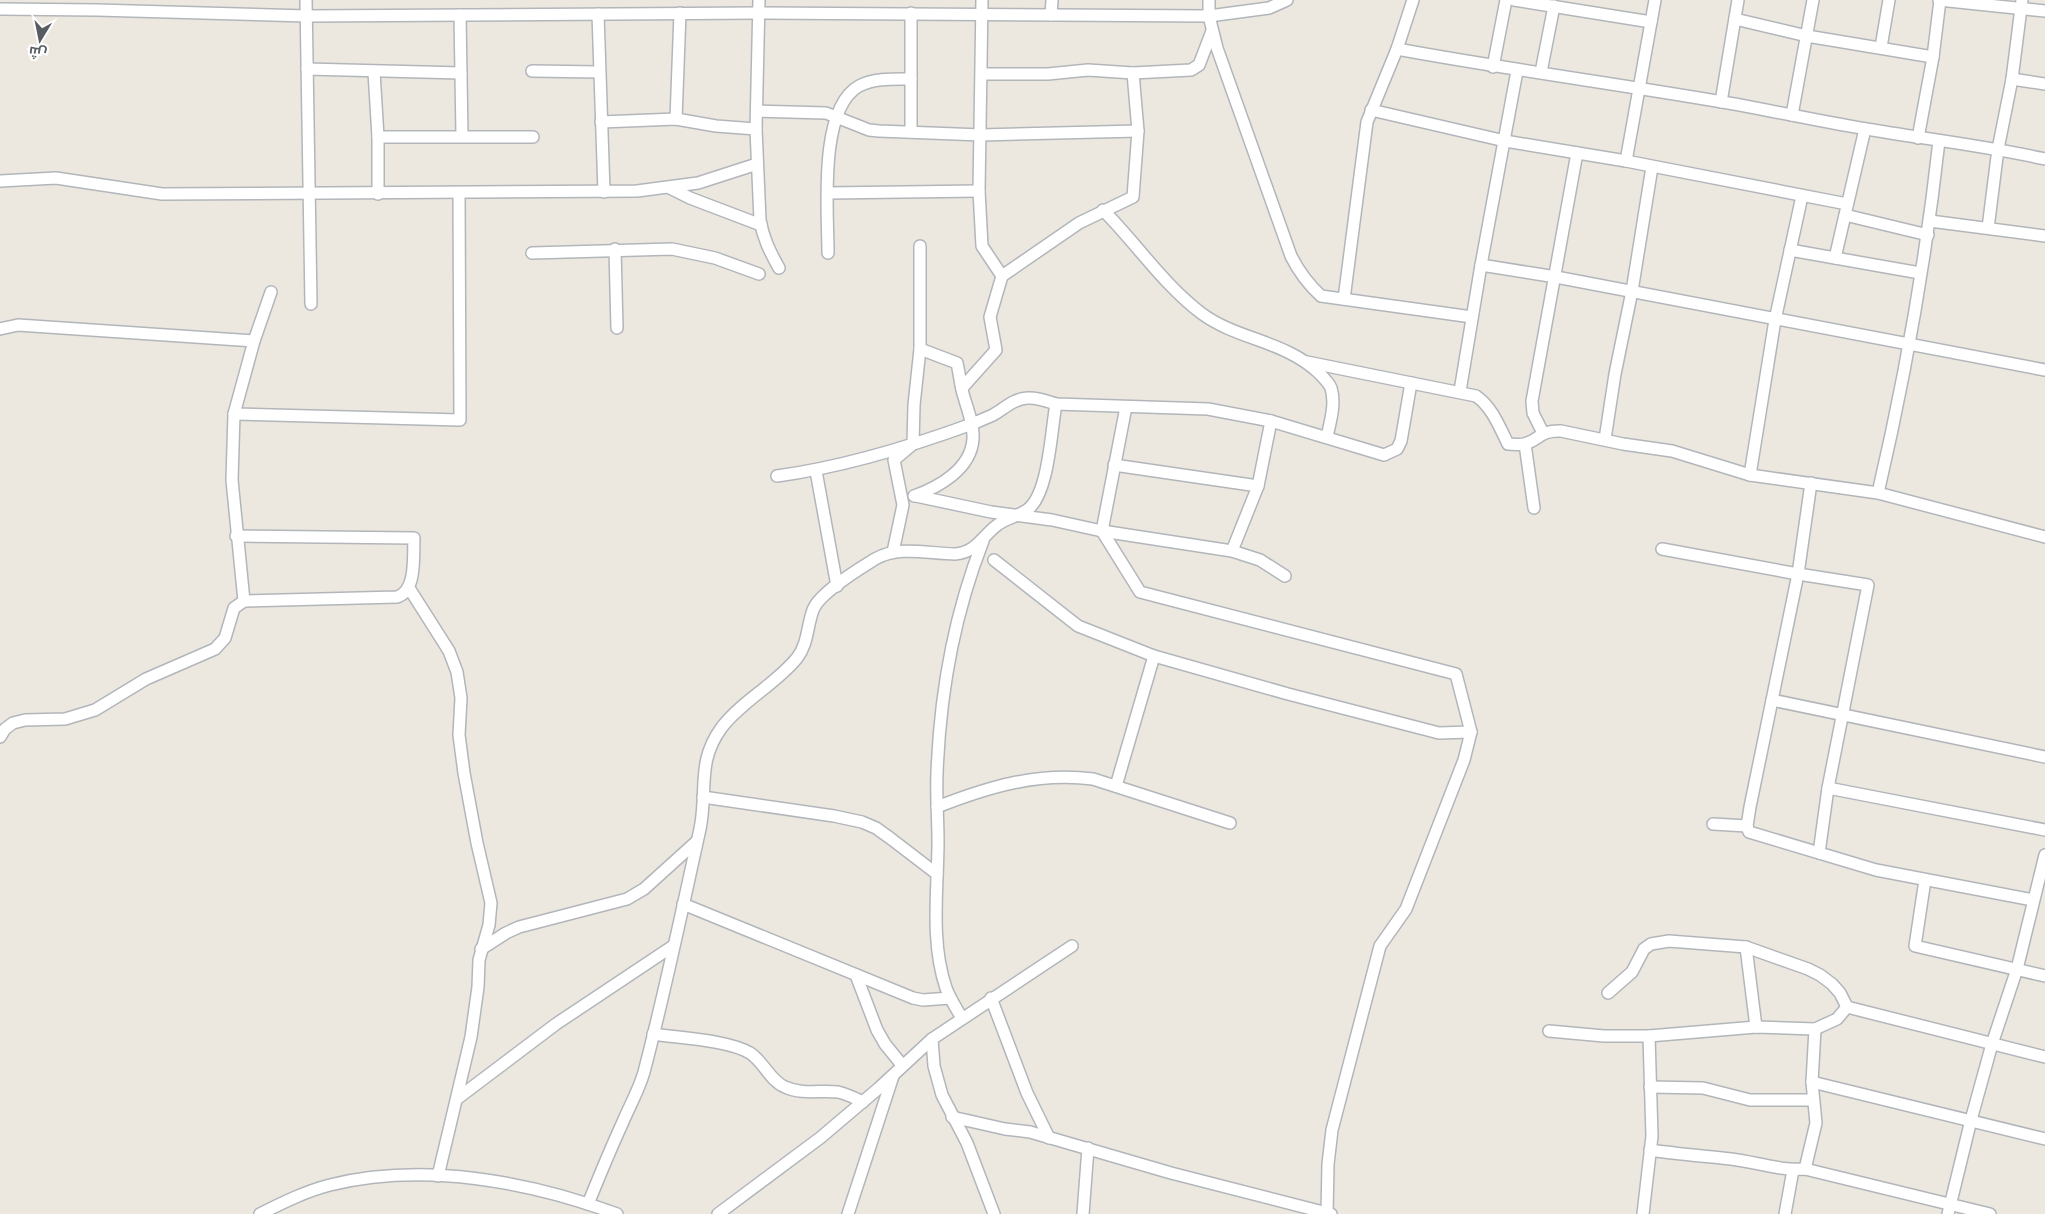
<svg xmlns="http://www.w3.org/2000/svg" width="2045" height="1214" font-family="Poppins,Cairo,sans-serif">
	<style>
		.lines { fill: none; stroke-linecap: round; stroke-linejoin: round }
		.minor-casing { stroke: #b2b6bb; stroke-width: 14 }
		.minor { stroke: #fff; stroke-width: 11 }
	</style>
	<rect width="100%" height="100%" fill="#ece8df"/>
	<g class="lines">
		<defs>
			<g id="minor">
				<polyline points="306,0 311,304"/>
				<path d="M759 0 756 129 760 220C763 238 770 252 779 268"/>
				<polyline points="982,0 979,191 982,246 1002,276"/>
				<path d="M1209 0V16L1217 48 1291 256C1299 272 1308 284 1321 296L1472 317"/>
				<polyline points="1514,0 1651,22"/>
				<polyline points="1939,0 2045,11"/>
				<polyline points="0,9 97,10 307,16 759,13 1209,16 1269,8 1287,0"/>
				<polyline points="911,13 911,132"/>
				<polyline points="598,14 604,192"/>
				<polyline points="460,15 462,136"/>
				<polyline points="1051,15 1052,0"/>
				<polyline points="1735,19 1807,36 1933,57"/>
				<polyline points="1881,47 1889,0"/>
				<path d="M1397 49C1511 70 1626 85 1740 105 1782 113 1824 122 1866 129 1926 139 1986 146 2045 159"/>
				<polyline points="1493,67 1506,0"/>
				<polyline points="307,69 461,73"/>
				<polyline points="532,71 599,72"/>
				<polyline points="1517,71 1481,265 1556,277 2045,370"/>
				<polyline points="374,72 378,137 378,194"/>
				<polyline points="1541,72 1554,6"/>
				<polyline points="982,74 1048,74 1088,70 1133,73 1191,70 1199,65 1212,31"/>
				<polyline points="2012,79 2045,84"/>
				<polyline points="1721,102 1738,0"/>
				<polyline points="1371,110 1505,141 1626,161 1847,204"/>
				<polyline points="757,111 826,113 869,130 879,131 981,135 1138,131"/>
				<polyline points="1792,115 1813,0"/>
				<polyline points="676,119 680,13"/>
				<polyline points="601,122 676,119 716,126 756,129"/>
				<polyline points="378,137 533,137"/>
				<polyline points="1918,138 1933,57 1940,0"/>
				<polyline points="1626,161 1655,0"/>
				<polyline points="0,181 56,178 162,194 637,191 698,183 757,164"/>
				<polyline points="670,188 690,198 761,225"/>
				<polyline points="828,193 979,191"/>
				<path d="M1103 210C1136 243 1163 284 1201 313 1237 340 1284 340 1319 373 1323 377 1329 383 1331 388 1336 404 1330 422 1327 437"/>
				<polyline points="1845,215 1928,235"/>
				<polyline points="1930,221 2045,236"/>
				<polyline points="1988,228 1998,149 2012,79 2022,0"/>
				<polyline points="615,249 617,328"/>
				<polyline points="1790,250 1920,273"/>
				<polyline points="532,253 672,249 715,258 759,274"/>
				<path d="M828 253C828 212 818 109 859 86 874 78 894 79 911 79"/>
				<polyline points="1835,258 1865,129"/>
				<polyline points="1344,299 1367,122 1397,49 1413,0"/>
				<polyline points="0,329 18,325 254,341"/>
				<path d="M1307 362 1476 396C1492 407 1499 426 1508 444 1512 444 1519 445 1524 444 1539 441 1539 430 1561 431L1623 444 1672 451 1750 475 1878 493 2045 537"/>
				<polyline points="962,388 996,350 990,317 1002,276 1079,223 1133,197 1138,131 1133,73"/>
				<polyline points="1460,391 1481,265"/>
				<polyline points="1126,407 1102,531 1140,592 1456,674 1471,732 1464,760 1406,909 1380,946 1332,1130 1328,1164 1327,1214"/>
				<polyline points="234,414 460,420 459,193"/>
				<polyline points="1543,433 1533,413 1532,401 1577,153"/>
				<polyline points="1605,439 1615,374 1632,291 1652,167"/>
				<polyline points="1525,444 1534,508"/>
				<polyline points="1114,465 1258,486"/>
				<polyline points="816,471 837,586"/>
				<polyline points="1750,475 1775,320 1802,196"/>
				<path d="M777 476C843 467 909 447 972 424 979 421 986 418 993 415 1004 409 1013 399 1027 398 1037 397 1047 401 1056 404L1208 409 1271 421 1384 455 1397 449 1401 441 1411 383"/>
				<polyline points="1811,483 1798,574 1750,807 1747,826 1749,832 1876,870 2033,900"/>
				<path d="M1878 493C1905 377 1926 259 1939 141"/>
				<path d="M914 496C939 487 971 469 973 439 974 423 966 406 962 390 960 381 959 372 957 363L920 349"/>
				<polyline points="916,496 991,512 1052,520 1102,531 1232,551 1260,560 1285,576"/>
				<polyline points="1662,549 1798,574 1868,585 1828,788 1819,853"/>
				<polyline points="1232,551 1258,486 1271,421"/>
				<polyline points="893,552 903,505 894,460 913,444 914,405 920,349 920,246"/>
				<polyline points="994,560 1078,626 1154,656 1116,786"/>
				<polyline points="409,588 449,651 457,672 461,698 459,735 464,773 477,843 491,903 489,925 479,960 478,987 471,1037 438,1176"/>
				<polyline points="244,601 232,480 234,414 254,341 271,292"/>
				<polyline points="1154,656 1288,694 1439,733 1471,732"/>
				<polyline points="1772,700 2045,757"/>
				<path d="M0 737 5 729 13 723 25 720 65 719 95 710 146 679 215 649 225 638 234 608 244 601 397 597C417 591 413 556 414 538L236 536"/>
				<polyline points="1828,788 2045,830"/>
				<polyline points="703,797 834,816 862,822 876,828 890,838 937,874"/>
				<path d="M937 807C988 787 1037 772 1093 779L1230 823"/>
				<polyline points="1713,824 1747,826"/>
				<polyline points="1925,880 1915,946 2045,976"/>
				<polyline points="683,904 913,998 923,1000 950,998"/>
				<polyline points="1746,947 1756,1027"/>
				<polyline points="481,949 506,933 519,927 627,899 644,889 696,842"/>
				<polyline points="856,975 877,1030 885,1044 902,1065"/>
				<polyline points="1608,993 1632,972 1644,949 1651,944 1669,941 1746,947 1808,969 1820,975 1832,984 1840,993 1847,1007 2045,1057"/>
				<polyline points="991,998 1027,1093 1049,1138"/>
				<path d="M962 1018C956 1008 950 999 946 988 930 941 938 889 938 841 938 819 936 796 937 773 940 693 954 615 983 541"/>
				<polyline points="1549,1031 1604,1036 1649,1036 1756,1027 1815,1029 1837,1019 1847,1007"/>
				<path d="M653 1034C679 1038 729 1040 750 1053 764 1062 770 1081 785 1087 802 1095 821 1090 838 1092 847 1094 855 1098 863 1102"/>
				<polyline points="932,1039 934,1066 942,1095 967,1143 994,1214"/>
				<polyline points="1812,1082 2045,1139"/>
				<polyline points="1650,1087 1703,1088 1750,1100 1813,1100"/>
				<polyline points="458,1098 556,1024 673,946"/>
				<polyline points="952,1117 1005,1129 1030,1132 1171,1173 1331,1214"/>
				<path d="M1650 1150C1677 1154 1704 1156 1731 1159 1756 1162 1780 1171 1805 1169L1990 1214"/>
				<polyline points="1805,1169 1816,1123 1812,1082 1815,1029"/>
				<path d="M588 1204C599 1177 610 1150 622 1124 629 1107 639 1090 644 1072 665 992 682 910 700 829 708 790 696 762 722 727 743 700 776 684 797 658 808 644 807 626 813 610 819 593 859 569 875 559 900 545 929 554 955 554 975 553 982 537 996 526 1005 518 1017 517 1027 510 1049 495 1051 430 1056 404"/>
				<path d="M260 1214C282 1203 306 1191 330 1185 423 1162 528 1181 617 1214"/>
				<polyline points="718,1214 820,1138 879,1088 932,1039 1072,946"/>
				<polyline points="848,1214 893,1076"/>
				<polyline points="1083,1214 1088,1148"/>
				<polyline points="1643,1214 1652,1136 1649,1036"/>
				<polyline points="1785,1214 1793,1170"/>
				<polyline points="1948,1214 1971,1120 1992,1044 2017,969 2045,855"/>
			</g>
		</defs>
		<use href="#minor" class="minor-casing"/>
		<use href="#minor" class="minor"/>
	</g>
	<g transform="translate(40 40) rotate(190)" stroke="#ffffff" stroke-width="4" paint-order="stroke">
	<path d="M0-4L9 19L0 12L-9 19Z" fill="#585d61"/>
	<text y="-8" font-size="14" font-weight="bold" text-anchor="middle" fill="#585d61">ش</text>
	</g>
</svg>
